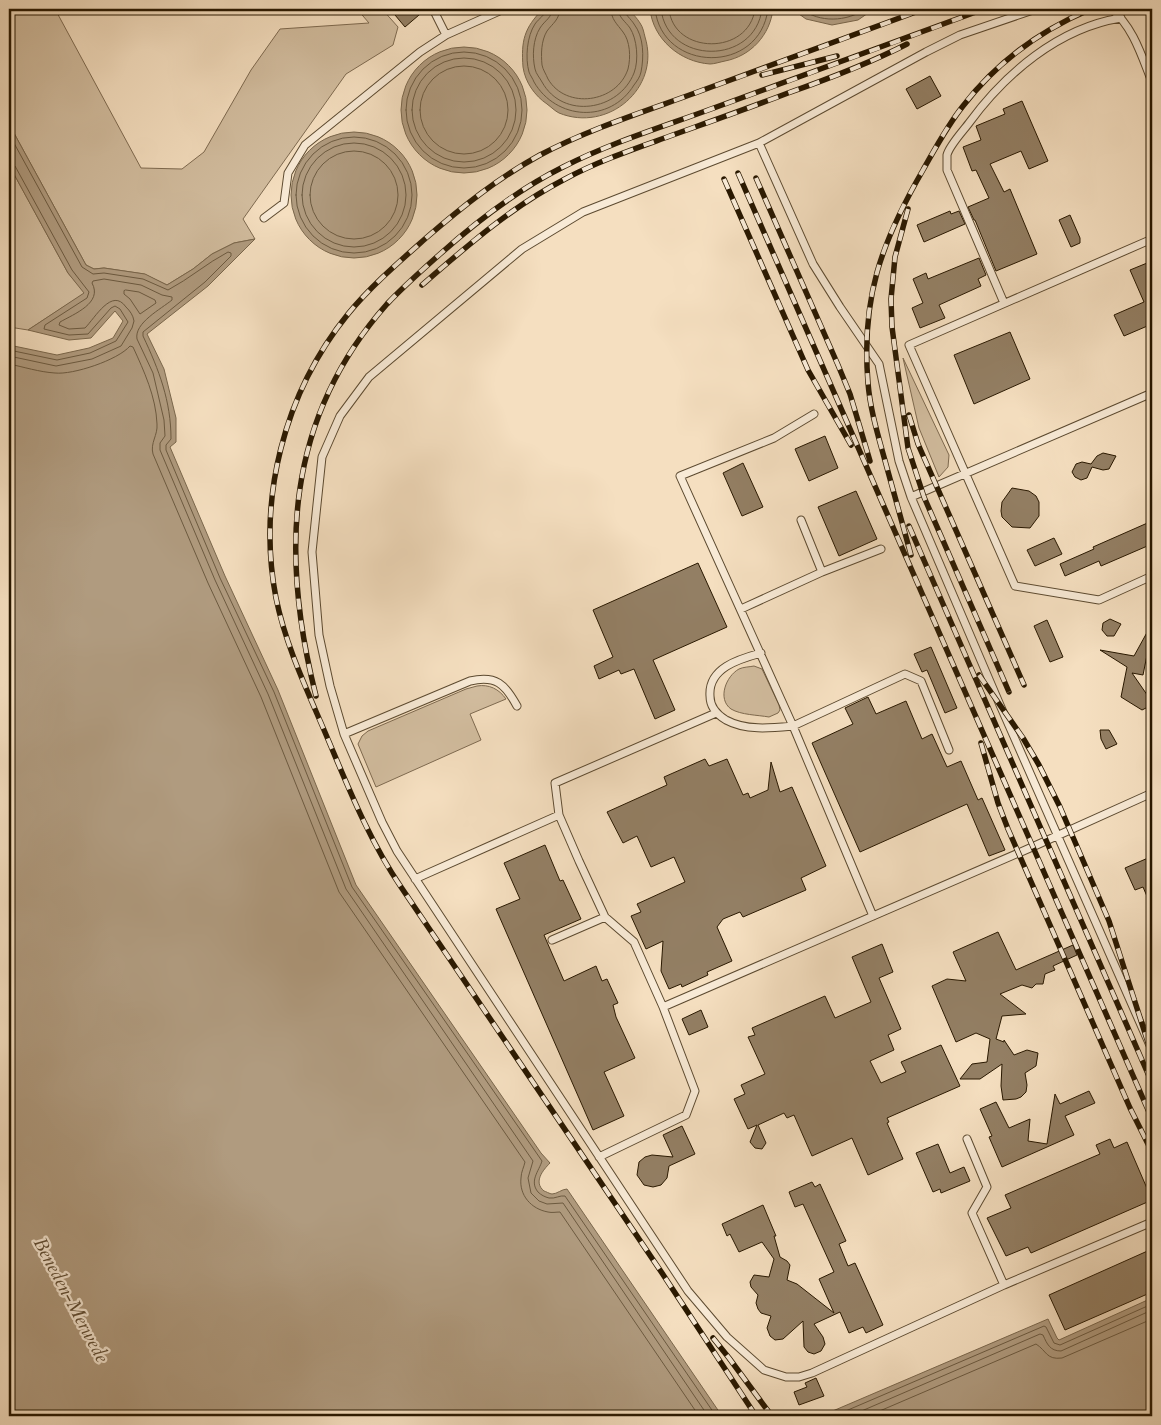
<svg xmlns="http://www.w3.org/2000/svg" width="1161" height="1425" font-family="Cardo,serif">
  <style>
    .green { fill: #d2bd9f; stroke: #7e6a50 }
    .water { fill: #b09b7f; stroke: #7a674c }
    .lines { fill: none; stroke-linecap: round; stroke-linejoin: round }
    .shore { stroke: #6c5a40; stroke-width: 1 }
    .building { fill: #937f64; stroke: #291800 }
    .lane-casing { stroke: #5c4a30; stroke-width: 9 }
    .lane { stroke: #f8ead6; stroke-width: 7 }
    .rail-casing { stroke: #291800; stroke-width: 5.5 }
    .rail { stroke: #f8ead6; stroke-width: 4; stroke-dasharray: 11; stroke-linecap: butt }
    .labels { text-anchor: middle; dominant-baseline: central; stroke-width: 4.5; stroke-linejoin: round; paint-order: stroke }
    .water-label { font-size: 19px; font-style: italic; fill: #5f4c33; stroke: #f8ead6 }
  </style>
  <rect width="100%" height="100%" fill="#f5dfc0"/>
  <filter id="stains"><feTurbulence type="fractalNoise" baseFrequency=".004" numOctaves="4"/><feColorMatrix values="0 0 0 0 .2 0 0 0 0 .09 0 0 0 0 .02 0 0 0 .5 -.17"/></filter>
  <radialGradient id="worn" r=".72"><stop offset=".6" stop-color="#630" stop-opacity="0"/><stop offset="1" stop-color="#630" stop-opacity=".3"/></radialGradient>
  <!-- green -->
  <path class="green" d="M9,9h46l86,159 41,1 22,-17 47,-82 29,-41 89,-6 -12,-14h25l16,18 -5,18 -47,29 -103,145 12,20 -21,4 -22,11 -19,15 -26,16 -23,-11 -40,-6 -10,1 -8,-4 -77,-141z
    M9,165l59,108 17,20 -57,37 -19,-3z
    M903,358l46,97 -1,12 -9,10 -20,-49z
    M754,666l8,3 17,36 1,5 -2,3 -9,4c-11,-2 -28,-2 -38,-8 -14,-10 -5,-33 8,-40 4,-2 10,-2 15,-3z
    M477,686c12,-2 22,3 29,13l-36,15 11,26 -105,47 -18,-43 4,-8 6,-5 98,-42z"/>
  <!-- water -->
  <path class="water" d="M543,9h85c4,4 9,9 12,14 3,4 4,10 5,14 16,51 -37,96 -86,76 -4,-2 -8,-6 -12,-9 -12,-8 -22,-22 -24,-37 -2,-26 1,-39 20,-58z
    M650,9h123c-3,26 -22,47 -48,52 -5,1 -11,3 -15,3 -30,-2 -57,-25 -60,-55z
    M792,9h82l-16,11 -26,5 -26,-6z
    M401 110a63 63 0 1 1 126 0a63 63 0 1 1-126 0Z
    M9,124l77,141 8,4 10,-1 41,6 22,11 26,-16 19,-15 22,-11 21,-4 -47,47 -61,48 17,35 12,49v24l-6,5 55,129 53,114 78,195 185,268 9,10c-7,7 -17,19 -6,28 1,0 6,3 8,3 5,0 10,-5 15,-5l155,227h-713v-1071l48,10 32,-7 24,-10 10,-17 -8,-10 -24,27 -22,2 -41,-10 56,-37 -16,-20 -59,-108z
    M291 195a63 63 0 1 1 126 0a63 63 0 1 1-126 0Z
    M1152,1298v118h-331l227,-97 9,19 2,2z"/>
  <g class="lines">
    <!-- shore -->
    <path class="shore" d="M546,9c-1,7 -7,9 -11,15 -8,12 -10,34 -6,48 1,3 4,7 5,10 22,38 76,42 100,3 3,-4 6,-8 7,-13 3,-15 3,-35 -7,-48 -3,-5 -9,-9 -10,-15
      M552,9c0,9 -7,11 -12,19 -7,11 -8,28 -5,41 1,5 5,9 7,13 21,38 77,29 92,-9 5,-13 3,-34 -4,-45 -5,-7 -11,-10 -12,-19
      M560,9c-1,11 -7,14 -13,22 -6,10 -6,23 -5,34 1,5 4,9 6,14 18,31 69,24 80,-10 3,-12 2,-28 -5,-37 -6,-8 -12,-13 -12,-23
      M655,9c7,64 105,66 113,0
      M661,9c6,56 94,57 101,0
      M669,9c4,46 80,47 86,0
      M801,9c19,14 45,13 65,0
      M406 110a58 58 0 1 1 116 0a58 58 0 1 1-116 0Z
      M412 110a52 52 0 1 1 104 0a52 52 0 1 1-104 0Z
      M420 110a44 44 0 1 1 88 0a44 44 0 1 1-88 0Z
      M9,134l73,133 11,7 11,-1 39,6 25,11c21,-11 39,-27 60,-38l3,1v3l-26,26 -62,50v4c16,34 28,65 28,103l-5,6v5l54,128 54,114 78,195 190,274c-3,10 -13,20 -4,31 3,3 7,5 11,6 6,1 11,-3 16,-2l151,220
      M296 195a58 58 0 1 1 116 0a58 58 0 1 1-116 0Z
      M302 195a52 52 0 1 1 104 0a52 52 0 1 1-104 0Z
      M310 195a44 44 0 1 1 88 0a44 44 0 1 1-88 0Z
      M9,163l6,3 57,104 17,22 -2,6 -42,27 -1,4 25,6 19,-1 23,-26 4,-2 5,3 8,13 -12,19 -26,12 -33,7 -48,-10
      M126,290l13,2 16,8 1,3 -16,11 -10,-15 -6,-5v-3z
      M9,356l47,10 36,-7 29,-13 11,-18 2,-7c-1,-6 -4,-10 -8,-14 -14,-20 -31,11 -41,21l-16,1 -10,-4 1,-3c14,-8 43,-19 32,-39l1,-2 11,-2 37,6 21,10 10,2v3c-11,9 -38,23 -35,39l16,34 11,47 1,16 -5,7v7l55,130 53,114 78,195 187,272 -5,17 3,15 8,8 8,3 16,-1 145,213
      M9,364c15,3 30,8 46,9 18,2 63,-13 75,-27l3,1c11,24 23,50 24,77 1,11 -7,19 -4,30l55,129 53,114 78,195 186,270c-1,5 -4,10 -4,16 -2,17 10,31 27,34 4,1 8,0 12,0l139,204
      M834,1416l210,-90 2,1 8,16 6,2 92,-41
      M850,1416l190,-82 3,1c4,9 7,16 18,16l91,-41
      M868,1416l168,-72c11,7 10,16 26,14l90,-39"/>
  </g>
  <!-- building -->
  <path class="building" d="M390,9h36l-21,18z
    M930,76l11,20 -24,13 -11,-20z
    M1022,101l26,60 -19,8 -8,-18 -31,13 14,28 6,-3 27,65 -41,17 -21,-51h-1l-6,-13 21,-9 -13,-28 -4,1 -9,-24 18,-7 -5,-14 29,-12 -2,-5z
    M950,211l1,3 8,-3 6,13 -41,18 -7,-17z
    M1070,215l10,23v5l-9,4 -12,-27z
    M979,258l7,17 -8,4 3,7 -42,19 6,13 -25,10 -8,-20 11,-5 -10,-24 13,-6 2,6z
    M1152,261v63l-28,12 -10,-21 30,-13 -14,-32z
    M1010,332l20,47 -56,25 -20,-49z
    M825,436l13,32 -29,13 -14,-32z
    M1103,453l13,3 -7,13 -6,1 -11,-3 -5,11 -6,2 -6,-3 -3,-5 4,-8 6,-2 9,2 6,-8z
    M743,463l20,44 -21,9 -19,-43z
    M1012,488l17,3 7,5 3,6v14l-9,12 -18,-1 -10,-10 -1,-6 1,-9z
    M856,491l21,48 -38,17 -21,-49z
    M1152,521v23l-51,22 -2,-5 -34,15 -5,-12 34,-15 -1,-2z
    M1054,538l8,16 -27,12 -8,-16z
    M698,563l29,64 -74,33 22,50 -20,9 -21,-50 -13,5 -2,-4 -20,9 -5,-13 19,-9 -20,-47z
    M1110,619l11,5 -7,12h-7l-5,-6 1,-7z
    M1047,620l16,37 -13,5 -16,-36z
    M1150,627l2,1v2l-9,45 -11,-2 18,26 -2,8 -6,3 -21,-13 6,-30 -27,-17 34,6z
    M931,647l26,61 -12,5 -18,-43 -5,2 -8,-18z
    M868,697l8,17 30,-13 16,38 10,-5 15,33 14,-6 17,39 4,-2 23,52 -16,6 -22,-52 -107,48 -48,-109 41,-19 -8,-16z
    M1100,730h9l8,14 -11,5 -5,-10z
    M705,759l4,7 18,-7 16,36 5,-2 2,5 18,-8 3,-28 9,30 12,-5 34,79 -25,12 5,12 -63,27 -3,-5 -17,7 -6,8 15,34 -25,11 1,3 -26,12 -1,-3 -12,5 -8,-18 2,-30 -17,8 -15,-33 10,-4 -4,-8 48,-22 -11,-25 -23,10 -14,-31 -14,7 -16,-31 60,-27 -3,-8z
    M545,845l15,36 3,-1 18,39 -37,16 3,7 17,39 32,-15 6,15 5,-2 11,24 -5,2 3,12 19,41 -31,14 20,44 -31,14 -97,-221 24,-10 -16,-36z
    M1148,858l4,9v41l-9,-21 -8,3 -10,-22z
    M998,932l18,38 57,-25 4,10 -24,11 2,4 -10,4 -2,10h-7l-4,4 -10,-3 -22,9 26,20 -24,2 -6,23 8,3v-2l10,15 13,-5 11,3 -2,13 -11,7 2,12 -1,7 -5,5 -5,2 -13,1 -2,-14 1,-22 -22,15h-20l12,-15 15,-2 3,-23 -14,-6 -20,9 -24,-56 15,-7 19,2 -13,-29z
    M882,944l11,28 -14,6 22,51 -13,6 6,15 -24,11 11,22 25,-11 -5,-10 40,-17 19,41 -73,32 2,4 -2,1 16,36 -35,16 -16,-37 -40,18 -18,-41 -7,3 -3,-5 -26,12 8,18 -4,6 -7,-1 -5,-6 7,-17 -9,4 -14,-30 11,-5 -4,-9 24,-11 -17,-37 7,-2 -3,-7 73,-32 10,22 36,-16 -19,-45z
    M701,1010l7,17 -19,8 -7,-16z
    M1089,1091l6,12 -30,13 9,19 -72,32 -13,-30 3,-1 -12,-27 16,-7 13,26 21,-9 -2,22 19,3 8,-50 5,10z
    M682,1126l13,28 -26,12 -2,12 -6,7 -8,2 -9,-2 -7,-10 2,-13 6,-5 7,-2 21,2 -10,-22z
    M1110,1139l4,9 13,-6 25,58 -121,53 -3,-6 -22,9 -19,-38 24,-10 -6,-13 95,-41 -4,-9z
    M938,1144l12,29 14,-6 6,14 -29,12 -1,-4 -7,3 -17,-39z
    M812,1182l3,5 5,-3 26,57 -7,3 9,22 7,-3 28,62 -17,8 -3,-6 -14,6 -9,-21 -26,12 9,13 2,7 -4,7 -7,3 -6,-2 -4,-5 -1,-26 -20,18 -8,1 -5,-4 -3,-8 4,-12 -10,-3 -3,-4 -2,-6 2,-8 -7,-8 -1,-5 4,-7 15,2 5,-18 -12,-17 -23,10 -9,-18 -3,2 -5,-12 41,-19 13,31h-2l6,21 7,4 3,4 -3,15 10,4 37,29 -15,-34 15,-7 -31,-68 -8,3 -6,-15z
    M1152,1249v43l-87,38 -16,-35z
    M816,1378l8,18 -25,9 -5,-13 13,-5 -2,-4z"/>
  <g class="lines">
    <!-- lane casing -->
    <g class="lane-casing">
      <path id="lane" d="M433,9l13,26
        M1036,9l-76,26 -34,17 -167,91 -176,69 -61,37 -153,128 -29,39 -18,41 -10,95 7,83 11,51 14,48 38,88 15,29 291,440 39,46 37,33 22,7h13l13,-4 192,-88 148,-63
        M1111,9c22,17 31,48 41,73
        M759,143l54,121 27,43 39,57 20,97 12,36 89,208 152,345
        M264,218l20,-15 4,-30 17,-28 115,-93 26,-17 58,-26
        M1152,239l-243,106 106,241 84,14 53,-24
        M1004,303l-57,-133c0,-5 0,-11 0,-15 2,-9 16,-24 22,-32 36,-49 89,-95 152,-105
        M814,414l-40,24 -94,38 113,250 80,190
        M911,497l241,-104
        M801,520l21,52
        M741,609l81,-37 59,-23
        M761,653c-22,6 -53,15 -51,43 0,11 6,18 16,24 20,11 46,8 67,6l112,-52 16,7 28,69
        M344,734l126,-53c26,-6 35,3 47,25
        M415,879l144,-64
        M552,940l53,-23
        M663,1007l367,-159 122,-55
        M967,1139l20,48 -15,26 32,72
        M599,1157l87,-42 9,-24 -32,-84 -29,-65 -29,-25 -26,-56 -20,-46 -4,-32 161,-70"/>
    </g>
    <!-- lane -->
    <use href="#lane" class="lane"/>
    <!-- rail casing -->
    <g class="rail-casing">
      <path id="rail" d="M762,75l75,-19
        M738,173l414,946
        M756,178l82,187 12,29 20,67
        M724,179l84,191 43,75
        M908,209l-13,48 -4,42 1,28 16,121 16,49 85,195
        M422,285c45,-39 89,-78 143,-106 33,-18 69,-30 105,-43 39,-14 79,-28 118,-43 40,-14 80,-29 119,-49
        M909,415l9,29 106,241
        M909,526l243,557
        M911,555c-9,-33 -18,-65 -27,-98 -7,-25 -14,-49 -16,-74 -7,-85 13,-140 55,-213 12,-21 24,-44 40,-64 33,-43 78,-76 128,-97
        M979,675l44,63 16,27 21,42 49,114 43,134
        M316,696c-36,-142 -31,-277 71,-392 16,-17 34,-33 52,-49 38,-34 78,-65 124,-88 47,-24 99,-40 148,-58 91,-33 182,-66 273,-100
        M981,743l17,60 10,26 122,279 22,44
        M713,1338l16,20 42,57
        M756,1416l-94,-143 -261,-386c-32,-47 -52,-98 -74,-150 -19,-45 -41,-90 -51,-139 -19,-99 8,-205 72,-284 23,-28 51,-52 78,-76 36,-31 72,-60 114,-83 49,-26 103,-43 155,-62 77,-28 153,-56 229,-84"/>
    </g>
    <!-- rail -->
    <use href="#rail" class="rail"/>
  </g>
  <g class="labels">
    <!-- water labels -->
    <g class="water-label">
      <text transform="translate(71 1300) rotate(62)">Beneden-Merwede</text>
    </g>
  </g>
  <!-- margin -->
  <rect width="1161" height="1425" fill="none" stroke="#f5dfc0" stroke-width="30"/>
  <rect x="10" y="10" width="1141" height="1405" fill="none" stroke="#291800" stroke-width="2.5"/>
  <rect x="15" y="15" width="1131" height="1395" fill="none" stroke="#291800"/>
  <rect width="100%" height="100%" filter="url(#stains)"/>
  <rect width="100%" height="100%" fill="url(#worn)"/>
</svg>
